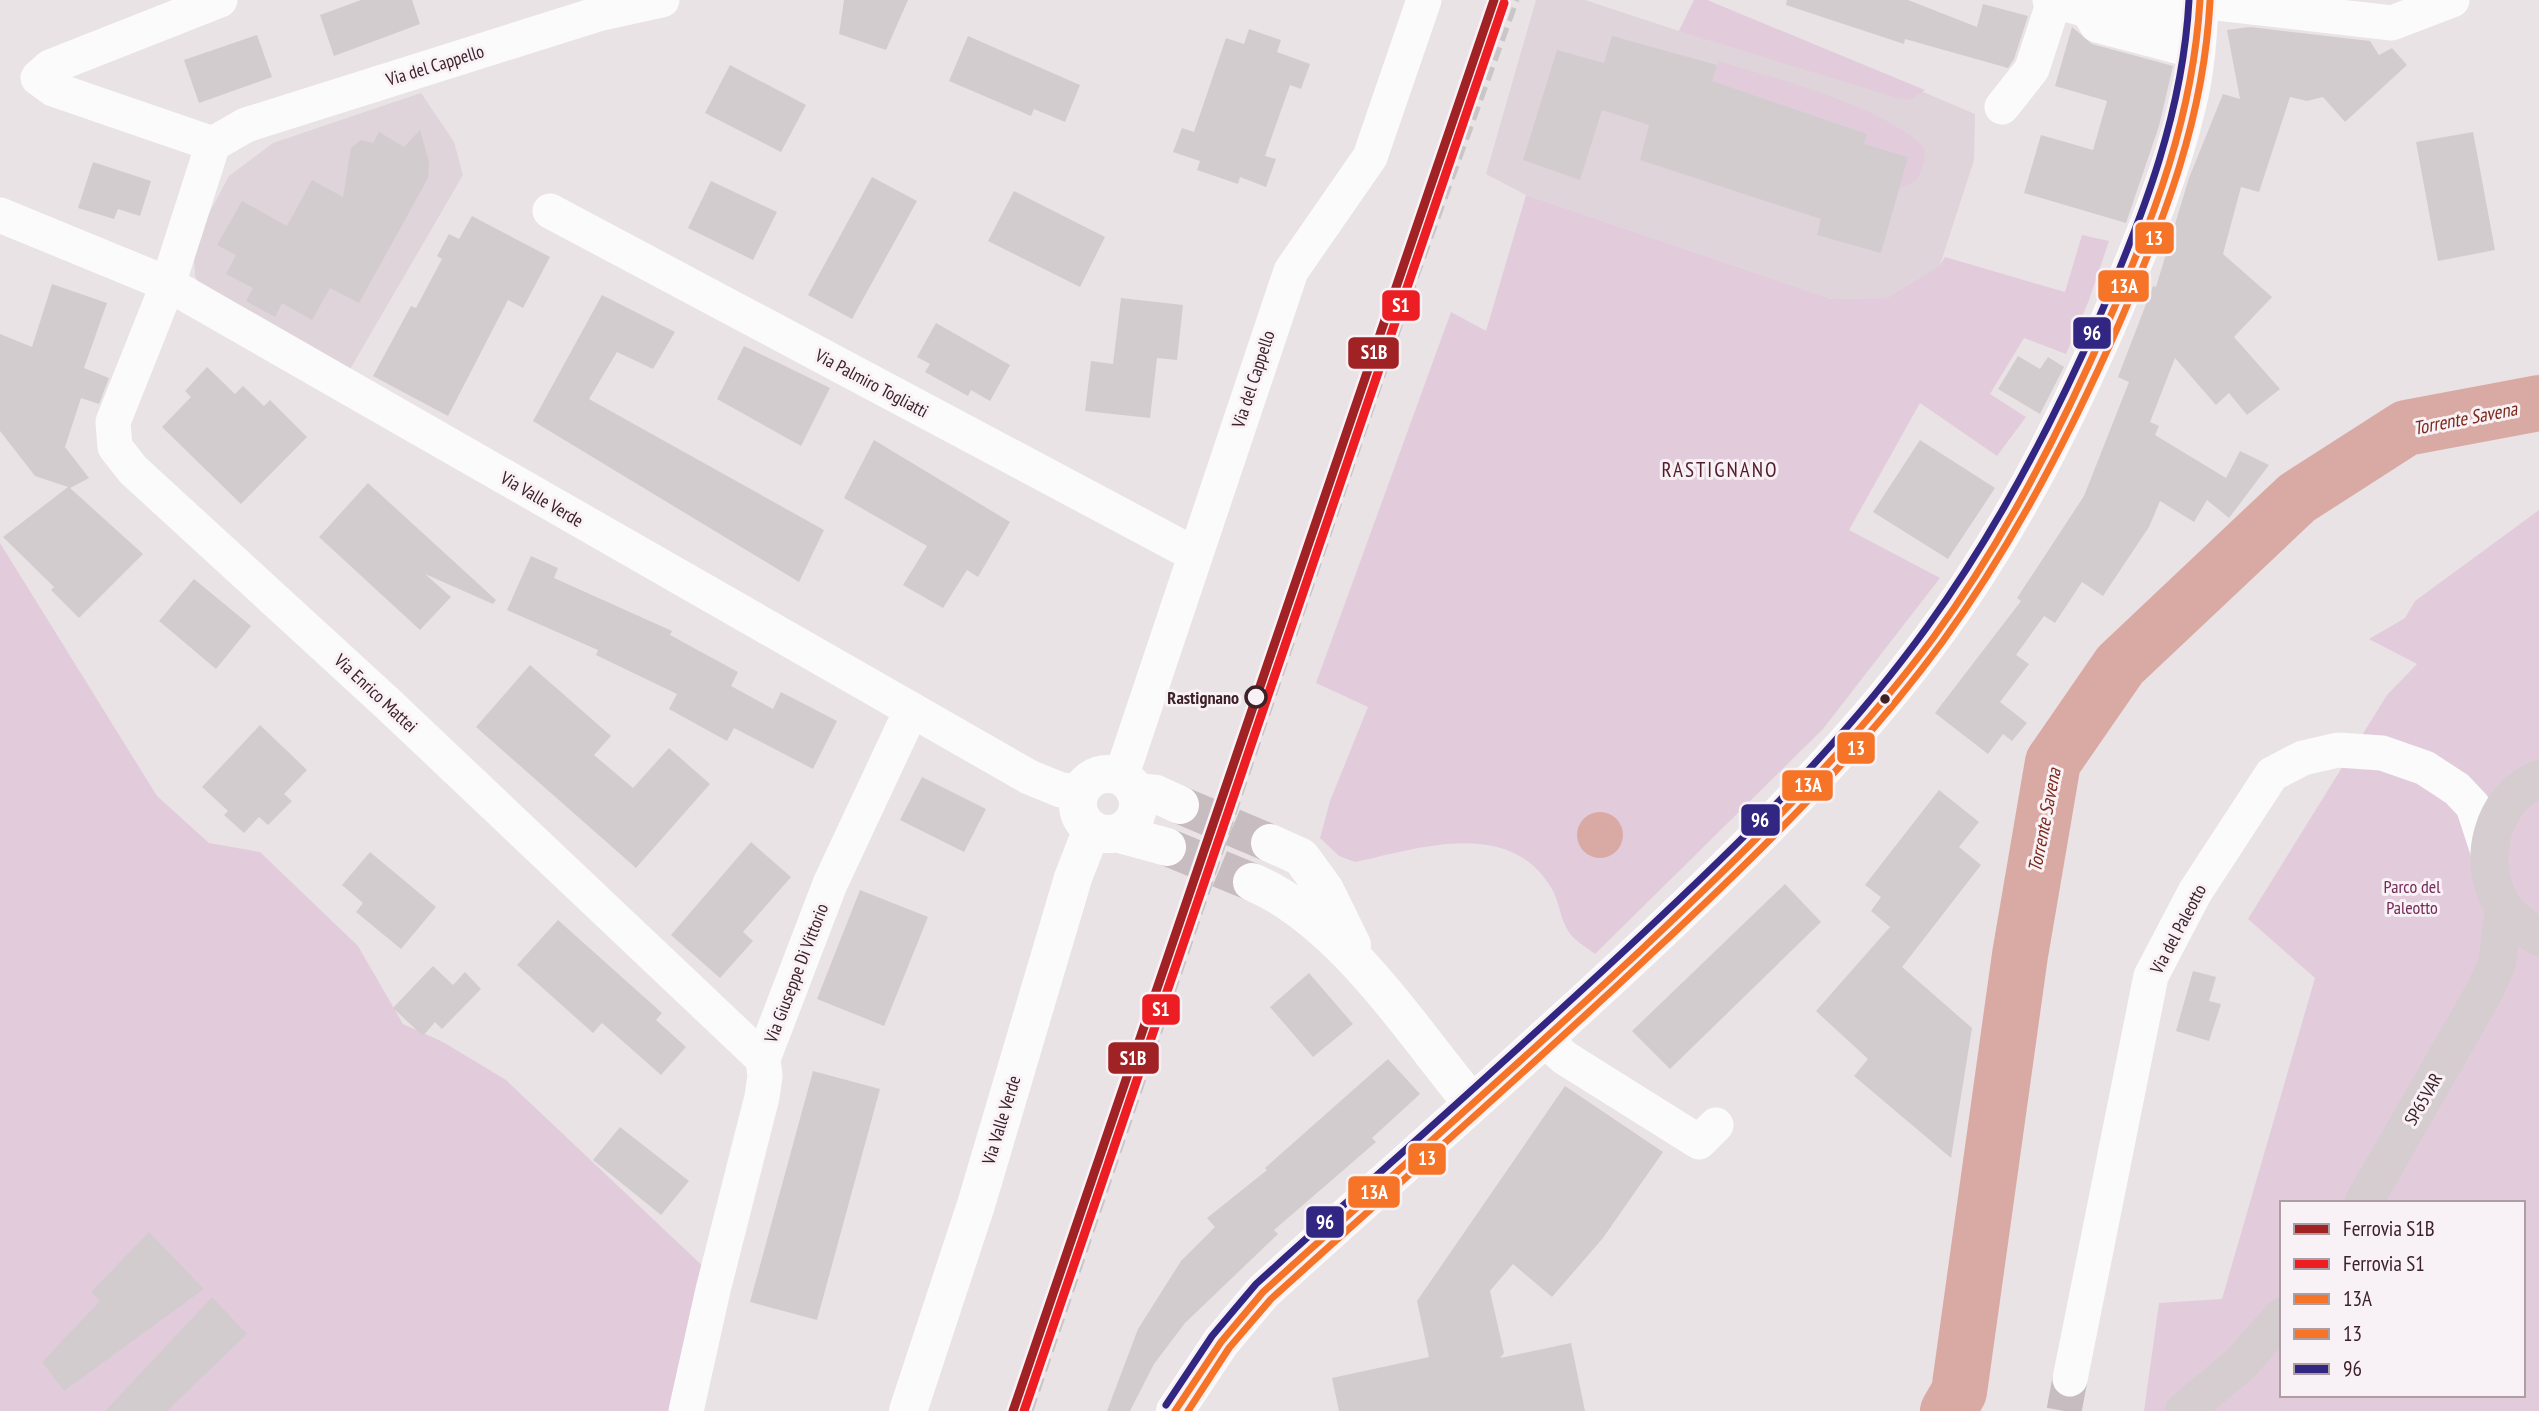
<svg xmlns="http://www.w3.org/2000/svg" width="2539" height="1411" font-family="'PT Sans Narrow',sans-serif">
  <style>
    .built { fill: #ded4d9 }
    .green { fill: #e2ccdc; fill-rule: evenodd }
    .water { fill: #d9aaa4 }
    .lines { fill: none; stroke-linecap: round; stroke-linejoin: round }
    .river { stroke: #d9aaa4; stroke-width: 56 }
    .building { fill: #d2cccf }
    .minor-tunnel { stroke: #c7bcc0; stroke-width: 35; stroke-dasharray: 35 18; stroke-linecap: butt }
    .tertiary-tunnel { stroke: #c7bcc0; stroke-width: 38; stroke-dasharray: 38 19; stroke-linecap: butt }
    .minor { stroke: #fcfbfb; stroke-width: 35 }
    .tertiary { stroke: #fcfbfb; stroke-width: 38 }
    .secondary { stroke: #fcfbfb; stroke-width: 38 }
    .primary { stroke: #d5cdcf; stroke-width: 38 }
    .rail { stroke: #cac6c7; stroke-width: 5; stroke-dasharray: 14 7; stroke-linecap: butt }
    .bus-1-casing { stroke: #f8f1f5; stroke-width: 12 }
    .bus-2-casing { stroke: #f8f1f5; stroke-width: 12 }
    .bus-3-casing { stroke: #f8f1f5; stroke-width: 12 }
    .bus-1 { stroke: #f57427; stroke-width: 7 }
    .bus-2 { stroke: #f57427; stroke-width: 7 }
    .bus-3 { stroke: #312783; stroke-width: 7 }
    .rail-1-casing { stroke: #f8f1f5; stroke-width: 14 }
    .rail-2-casing { stroke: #f8f1f5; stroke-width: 14 }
    .rail-1 { stroke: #a02225; stroke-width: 9 }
    .rail-2 { stroke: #ed1d24; stroke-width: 9 }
    .stop-dot { fill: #f8f1f5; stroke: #3d2128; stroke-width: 3.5 }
    .bus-dot { fill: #3d2128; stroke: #f8f1f5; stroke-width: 2.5 }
    .labels { text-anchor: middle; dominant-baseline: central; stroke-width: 6; stroke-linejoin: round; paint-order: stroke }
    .street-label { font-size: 18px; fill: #3d2128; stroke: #f8f1f5 }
    .stop-label { font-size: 18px; font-weight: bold; fill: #3d2128; stroke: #f8f1f5; text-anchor: end }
    .park-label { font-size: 18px; fill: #742a58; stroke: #f8f1f5 }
    .water-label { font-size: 19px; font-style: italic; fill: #7a2819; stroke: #f8f1f5 }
    .quarter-label { font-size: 21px; letter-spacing: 2px; fill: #4f1c29; stroke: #f8f1f5 }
    .line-badge { stroke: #f8f1f5; stroke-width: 2.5 }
    .badge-label { font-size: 19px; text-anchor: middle; font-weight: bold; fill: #fff }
  </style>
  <rect width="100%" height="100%" fill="#e9e3e6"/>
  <!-- built -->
  <path class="built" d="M1536,0h49l94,31 15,-31h13l268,114 -1,46 -34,105 -53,33 -55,1 -306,-104 -40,-21z
    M421,93l33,49 9,33 -114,196 -146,-79 -8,-16 -1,-19 12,-38 23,-43 44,-33z"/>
  <!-- green -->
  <path class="green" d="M1694,0h13l218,90 -15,10 -16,-3 -215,-66z
    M1719,61c62,20 158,42 205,86l1,13 -8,20 -18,9 9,-32 -44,-13 2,-10 -154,-53z
    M1526,195l306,104 55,-1 53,-33 5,-8 120,35 17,-57 27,6 -20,59 -23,54 -42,-16 -34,56 36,23 -29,39 -77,-53 -71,127 91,48 -117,151 -228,225c-9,-7 -23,-15 -28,-25 -7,-12 -8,-28 -15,-40 -42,-72 -132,-41 -197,-27l-16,-6 -19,-18 10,-37 38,-94 -52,-24 135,-371 35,19z
    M2539,510v901h-395l15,-108 63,-4 93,-321 -67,-59 139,-224 30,-31 -48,-25 36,-21 10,-17zM2282,1203h241v192h-241z
    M0,543l157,253 52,47 51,9 98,94 45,78 40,18 63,38 203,192 -29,139h-680z"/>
  <!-- water -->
  <path class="water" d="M1577 835a23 23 0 1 1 46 0a23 23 0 1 1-46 0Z"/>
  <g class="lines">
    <!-- river -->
    <path class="river" d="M1948,1411l11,-19 61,-437 33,-193 67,-97 177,-167 109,-70 133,-25"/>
  </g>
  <!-- building -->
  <path class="building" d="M361,0h51l8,24 -86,32 -14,-41z
    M844,0h64l-22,50 -47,-16z
    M1787,0h121l69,27 6,-23 45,12 -14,43 -6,9 -103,-29 -1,5 -118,-39z
    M2072,27l20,17 81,22 -14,60 -33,97 -102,-30 17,-58 52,15 14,-49 -52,-15z
    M2250,27l120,14 9,14 13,-7 15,17 -62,57 -22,-25 -16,4 -17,-4 -31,95 -18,-5 -18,67 49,43 -38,40 46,52 -33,26 -18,-22 -13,12 -41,-47 -25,64 9,4 -4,9 71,43 14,-27 29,14 -40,53 -22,-18 -13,22 -34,-21 -11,26 -46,69 -21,-14 -27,41 -11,-7 -28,39 13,9 -29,38 27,21 -15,18 -9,-7 -15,20 -53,-41 86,-112 -4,-3 67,-102 45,-114 -11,-5 35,-91 3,1 33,-109 34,-84 17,5 -13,-69z
    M1249,29l32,11 -4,12 33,12 -9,25 -11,-4 -25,71 11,3 -10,28 -26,-10 -2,7 -41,-14 3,-9 -27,-9 9,-24 12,4 32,-94 18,6z
    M257,35l15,42 -73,26 -15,-43z
    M968,36l112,49 -15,37 -31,-13 -3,7 -82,-35z
    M1612,36l105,29 -5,16 155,53 -3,10 44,13 -27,96 -64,-18 4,-16 -181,-59 9,-35 -47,-15 -22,70 -57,-20 34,-110 47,13z
    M730,65l76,40 -25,47 -76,-39z
    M420,130l9,32 -1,16 -69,125 -29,-15 -18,32 -30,-17 -7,14 -29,-16 7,-13 -27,-14 10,-19 -19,-10 25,-44 45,25 25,-46 31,17 8,-49 10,-8 12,3 6,-11 25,15z
    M2473,132l22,118 -57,11 -22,-119z
    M93,162l58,19 -11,35 -22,-7 -4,10 -36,-11z
    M872,177l45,24 -65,118 -44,-24z
    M711,181l66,31 -24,48 -65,-32z
    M1014,191l91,46 -25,50 -92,-46z
    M472,216l78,41 -27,51 -15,-8 -60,116 -75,-40 38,-70 5,2 26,-49 -5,-3 12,-22 10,5z
    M52,284l55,19 -23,65 25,10 -10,26 -18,-6 -16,49 24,31 -19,10 73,66 -64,64 -28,-28 3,-3 -51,-50 65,-50 -33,-11 -35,-45v-97l32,13z
    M602,295l73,37 -22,37 -36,-17 -28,47 235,131 -25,52 -266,-161z
    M1121,298l62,7 -6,55 -20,-2 -7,60 -65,-7 6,-50 22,3z
    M936,323l74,42 -20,36 -19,-11 -3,6 -43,-24 5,-8 -13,-7z
    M744,346l86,42 -29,58 -84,-47z
    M2018,356l22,13 8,-12 16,10 -24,47 -42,-25z
    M207,367l28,27 8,-8 21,20 6,-6 37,37 -66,67 -79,-77 29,-30 -6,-6z
    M874,440l136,82 -32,55 -11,-7 -24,38 -40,-23 24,-39 -83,-48z
    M1920,440l75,48 -47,71 -75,-47z
    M368,483l128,117 -3,4 -68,-30 26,23 -31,33 -101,-93z
    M531,556l27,12 -4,10 118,53 -2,4 68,37 -7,14 42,23 8,-17 56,29 -24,48 -79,-41 -7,13 -58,-32 8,-15 -81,-39 2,-5 -91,-40z
    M194,579l57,47 -35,43 -57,-48z
    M530,665l81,71 -17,19 39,33 36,-40 41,36 -74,84 -160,-141z
    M260,725l47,45 -23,24 8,7 -24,24 -9,-8 -15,16 -20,-18 4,-4 -26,-24z
    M922,777l64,32 -22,43 -64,-32z
    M1939,790l40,32 -20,25 22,18 -79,102 70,61 -21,130 -97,-82 14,-17 -52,-48 74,-84 -19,-16 10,-14 -16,-12z
    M751,842l40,35 -48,55 10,9 -33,37 -49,-43z
    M370,852l66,55 -35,42 -45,-37 7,-9 -21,-18z
    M1785,884l36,38 -151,147 -38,-38z
    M860,890l68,27 -44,109 -67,-27z
    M558,920l104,93 -6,7 30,27 -25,28 -59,-52 -9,10 -76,-68z
    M433,966l20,19 12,-13 16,17 -39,40 -7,-7 -12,14 -30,-28z
    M2193,971l23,6 -7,24 12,3 -12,37 -33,-10z
    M1309,973l44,51 -40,33 -43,-50z
    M1388,1059l32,35 -48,44 4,4 -102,88 4,4 -93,89 -31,41 -24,47h-23l31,-82 43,-68 34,-34 -8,-9 60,-48 -2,-2z
    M813,1071l67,18 -63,231 -67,-18z
    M1565,1086l98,66 -60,86 -51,59 -39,-33 -23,27 14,62 -4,5 71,-15 14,68h-246l-7,-33 97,-21 -12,-56z
    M620,1127l69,54 -28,34 -68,-55z
    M149,1232l55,57 -140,102 -22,-29 58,-61 -9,-9z
    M212,1297l35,37 -80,77h-62z"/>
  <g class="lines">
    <!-- minor-tunnel -->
    <path class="minor-tunnel" d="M2064,1411l6,-32"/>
    <!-- tertiary-tunnel -->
    <path class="tertiary-tunnel" d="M1180,805l90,38
      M1167,847l85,35"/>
    <!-- minor -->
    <path class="minor" d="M662,0l-64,14 -352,111 -33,19 -45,140 -55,138 2,25 18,23 254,233 376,356
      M2050,0l38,10 9,15 99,26
      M2200,1l192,22 60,-23
      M2088,10l12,-10 100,14
      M2002,107l30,-38 22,-68
      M213,144l-160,-55 -15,-11 12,-11 170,-67
      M550,211l644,343
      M0,215l168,69 861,493 32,13 19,2
      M1121,777l170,-506 79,-114 54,-157
      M1544,1039l21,19 134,84 17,-17
      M2070,1379l81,-403 44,-84 77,-118 31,-16 35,-8 44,3 43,15 32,21 16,17 15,46
      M686,1411l27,-121 49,-193 3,-21 -2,-17 67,-175 81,-173"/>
    <!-- tertiary -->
    <path class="tertiary" d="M1078 804a30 30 0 1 1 60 0a30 30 0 1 1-60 0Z
      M1135,792l21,2 24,11
      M1116,833l51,14
      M1270,843l31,14 24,33 27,55
      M1252,882c90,38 159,148 220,221
      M908,1411l68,-206 97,-327 19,-49"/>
    <!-- secondary -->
    <path class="secondary" d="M1175,1411l46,-69 42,-50c134,-122 271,-241 402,-365 109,-104 217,-211 301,-337 59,-89 107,-185 149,-283 27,-65 56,-133 72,-201 9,-35 11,-71 13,-106"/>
    <!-- primary -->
    <path class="primary" d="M2539,779c-48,19 -63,84 -37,126 9,14 23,23 37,32
      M2363,1203l120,-209 14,-30 7,-56
      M2184,1411l56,-47 42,-47"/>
    <!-- rail -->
    <path class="rail" d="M1031,1411l386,-1135 100,-276"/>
    <!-- bus-1 casing -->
    <g class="bus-1-casing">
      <path id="bus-1" d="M1175,1411l46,-69 42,-50c126,-114 254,-226 378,-342 104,-98 207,-198 292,-312 71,-97 127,-206 175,-316 47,-106 85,-206 92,-322"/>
    </g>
    <!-- bus-2 casing -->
    <g class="bus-2-casing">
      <path id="bus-2" d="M1188,1411l41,-63 42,-49c126,-114 255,-227 379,-344 104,-97 208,-198 293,-314 71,-98 127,-206 176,-317 46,-106 85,-206 91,-323"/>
    </g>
    <!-- bus-3 casing -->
    <g class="bus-3-casing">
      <path id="bus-3" d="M1166,1405l46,-69 44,-52c127,-115 256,-228 382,-346 103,-96 206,-196 289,-311 71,-98 126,-204 174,-314 44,-102 82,-202 88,-313"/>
    </g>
    <!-- bus-1 -->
    <use href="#bus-1" class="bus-1"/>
    <!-- bus-2 -->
    <use href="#bus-2" class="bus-2"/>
    <!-- bus-3 -->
    <use href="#bus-3" class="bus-3"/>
    <!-- rail-1 casing -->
    <g class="rail-1-casing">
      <path id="rail-1" d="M1013,1411l481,-1411"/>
    </g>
    <!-- rail-2 casing -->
    <g class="rail-2-casing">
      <path id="rail-2" d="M1024,1411l480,-1408"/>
    </g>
    <!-- rail-1 -->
    <use href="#rail-1" class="rail-1"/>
    <!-- rail-2 -->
    <use href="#rail-2" class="rail-2"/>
  </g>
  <!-- markers -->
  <circle class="stop-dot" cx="1256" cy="697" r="10"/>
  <circle class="bus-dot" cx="1885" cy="699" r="6"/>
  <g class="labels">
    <!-- street labels -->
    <g class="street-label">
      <text transform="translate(435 65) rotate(-17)">Via del Cappello</text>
      <text transform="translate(1253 379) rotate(-72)">Via del Cappello</text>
      <text transform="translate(872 383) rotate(28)">Via Palmiro Togliatti</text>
      <text transform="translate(542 499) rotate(30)">Via Valle Verde</text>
      <text transform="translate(376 693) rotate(43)">Via Enrico Mattei</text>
      <text transform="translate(2178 929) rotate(-62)">Via del Paleotto</text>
      <text transform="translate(796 973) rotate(-69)">Via Giuseppe Di Vittorio</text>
      <text transform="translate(2423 1099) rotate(-60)">SP65VAR</text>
      <text transform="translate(1001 1120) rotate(-73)">Via Valle Verde</text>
    </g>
    <!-- stop labels -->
    <g class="stop-label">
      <text x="1239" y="697">Rastignano</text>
    </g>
    <!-- park labels -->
    <g class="park-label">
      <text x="2412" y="886">Parco del<tspan x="2412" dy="21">Paleotto</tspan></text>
    </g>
    <!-- water labels -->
    <g class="water-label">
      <text transform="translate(2465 418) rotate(-11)">Torrente Savena</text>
      <text transform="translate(2044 820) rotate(-79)">Torrente Savena</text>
    </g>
    <!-- quarter labels -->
    <g class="quarter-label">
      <text x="1720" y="469">RASTIGNANO</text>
    </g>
  </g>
  <g class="line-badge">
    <rect x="2134" y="221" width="41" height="34" rx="7" fill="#f57427"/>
    <rect x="2097" y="269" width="53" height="34" rx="7" fill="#f57427"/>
    <rect x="1381" y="289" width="40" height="33" rx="7" fill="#ed1d24"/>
    <rect x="2072" y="316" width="40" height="34" rx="7" fill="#312783"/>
    <rect x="1347" y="336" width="53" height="34" rx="7" fill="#a02225"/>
    <rect x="1836" y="731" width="40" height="34" rx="7" fill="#f57427"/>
    <rect x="1781" y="769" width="53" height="33" rx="7" fill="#f57427"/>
    <rect x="1740" y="803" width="41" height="34" rx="7" fill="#312783"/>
    <rect x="1141" y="993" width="40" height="33" rx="7" fill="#ed1d24"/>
    <rect x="1107" y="1041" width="53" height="34" rx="7" fill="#a02225"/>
    <rect x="1407" y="1142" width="40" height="34" rx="7" fill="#f57427"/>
    <rect x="1347" y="1175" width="54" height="34" rx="7" fill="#f57427"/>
    <rect x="1305" y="1205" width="40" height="34" rx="7" fill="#312783"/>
  </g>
  <g class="badge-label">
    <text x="2154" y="245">13</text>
    <text x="2124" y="293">13A</text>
    <text x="1401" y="312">S1</text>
    <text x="2092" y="340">96</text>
    <text x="1374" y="359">S1B</text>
    <text x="1856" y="755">13</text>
    <text x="1808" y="792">13A</text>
    <text x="1760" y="827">96</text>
    <text x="1161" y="1016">S1</text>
    <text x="1133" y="1065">S1B</text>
    <text x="1427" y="1165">13</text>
    <text x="1374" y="1199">13A</text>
    <text x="1325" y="1229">96</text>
  </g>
  <!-- legend -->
  <rect x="2280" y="1201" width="245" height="196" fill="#f8f1f5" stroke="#ad9ea3" stroke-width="2"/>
  <rect x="2294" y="1224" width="35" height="10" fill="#a02225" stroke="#ad9ea3" stroke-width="2"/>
  <text x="2343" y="1236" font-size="21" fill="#3d2128">Ferrovia S1B</text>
  <rect x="2294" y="1259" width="35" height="10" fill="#ed1d24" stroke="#ad9ea3" stroke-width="2"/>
  <text x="2343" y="1271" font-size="21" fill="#3d2128">Ferrovia S1</text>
  <rect x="2294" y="1294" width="35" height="10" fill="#f57427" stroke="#ad9ea3" stroke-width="2"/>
  <text x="2343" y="1306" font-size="21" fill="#3d2128">13A</text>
  <rect x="2294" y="1329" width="35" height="10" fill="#f57427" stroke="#ad9ea3" stroke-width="2"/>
  <text x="2343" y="1341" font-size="21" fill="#3d2128">13</text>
  <rect x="2294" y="1364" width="35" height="10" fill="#312783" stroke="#ad9ea3" stroke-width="2"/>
  <text x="2343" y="1376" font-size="21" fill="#3d2128">96</text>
</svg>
